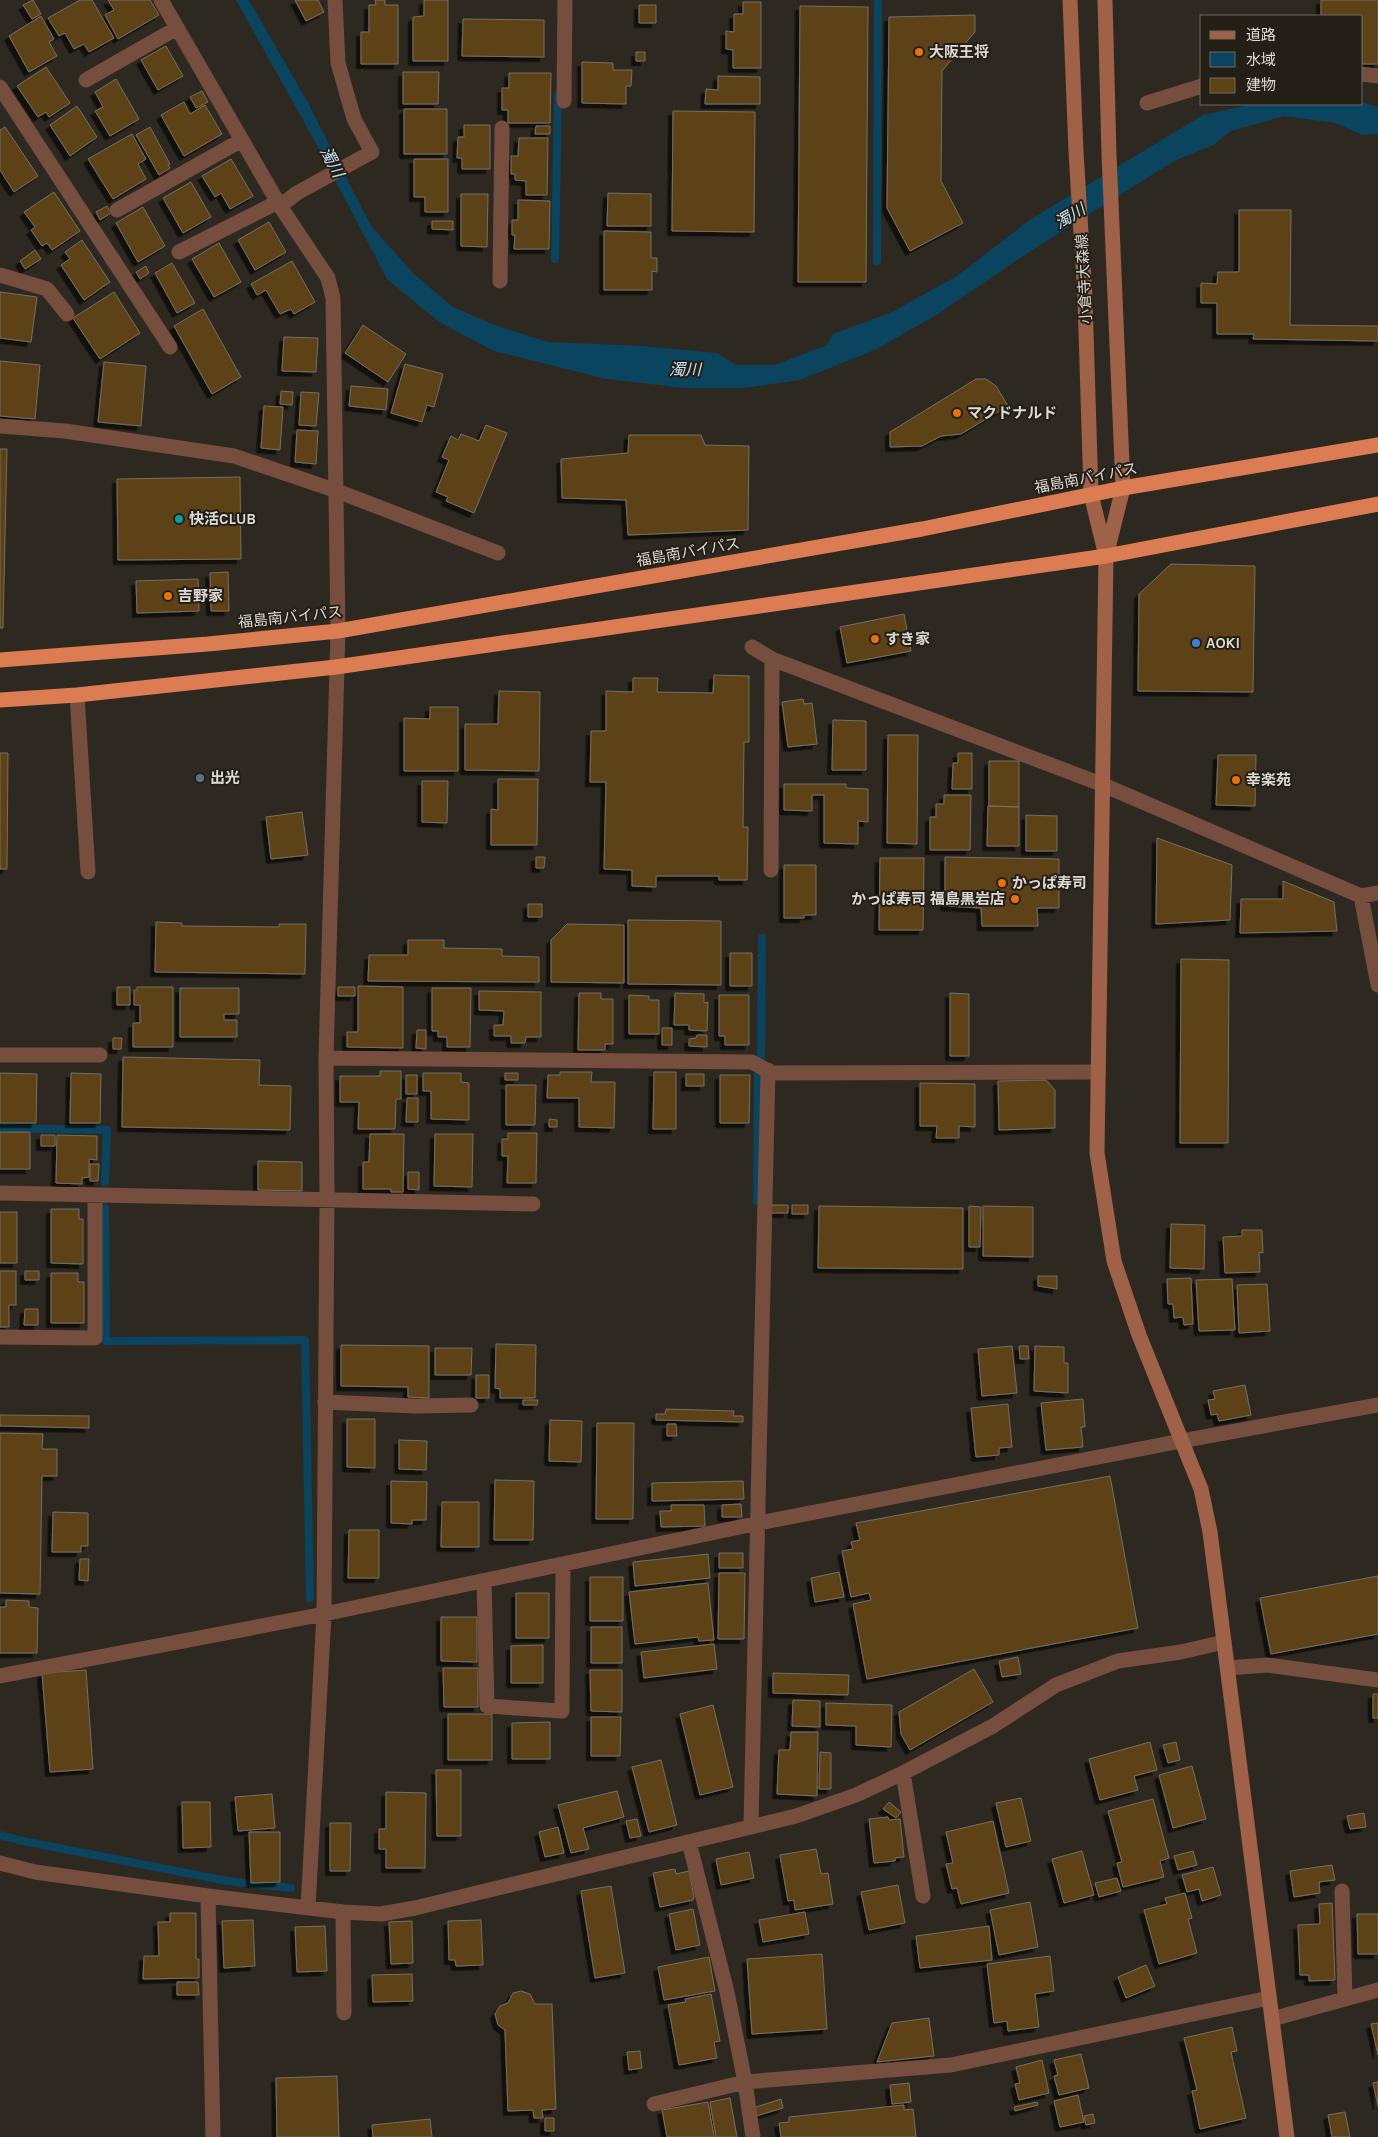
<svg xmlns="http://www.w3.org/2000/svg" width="1378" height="2137" font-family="Karla,'Noto Sans JP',sans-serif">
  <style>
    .water { fill: #0a445e }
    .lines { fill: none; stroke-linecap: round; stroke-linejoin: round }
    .stream { stroke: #0a445e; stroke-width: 8 }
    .building { fill: #5c4314; stroke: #756f64; filter: url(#shadow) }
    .street { stroke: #754e3e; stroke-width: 15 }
    .secondary { stroke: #9f6147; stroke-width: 15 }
    .highway { stroke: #dc7c53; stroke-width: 15 }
    .food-dot { fill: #e8710a; stroke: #241f16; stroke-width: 2 }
    .culture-dot { fill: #0f9aa8; stroke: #241f16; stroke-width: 2 }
    .shop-dot { fill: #3f7fe0; stroke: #241f16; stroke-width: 2 }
    .service-dot { fill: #5c6f8a; stroke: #241f16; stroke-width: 2 }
    .labels { text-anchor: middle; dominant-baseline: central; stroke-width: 4; stroke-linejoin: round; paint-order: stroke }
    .poi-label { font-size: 15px; font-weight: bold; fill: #ddd9d4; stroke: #241f16; text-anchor: start }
    .street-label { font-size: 15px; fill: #ddd9d4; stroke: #241f16 }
    .water-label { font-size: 16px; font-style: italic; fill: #c5e3f6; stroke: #241f16 }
  </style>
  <defs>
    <filter id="shadow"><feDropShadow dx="-4.5" dy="4.5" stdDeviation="0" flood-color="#0009"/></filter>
  </defs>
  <rect width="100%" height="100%" fill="#2e2920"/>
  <!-- water -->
  <path class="water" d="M236,0h13l58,101 64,125 44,49 38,32 39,17 56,18 95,4 74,7 19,12h39l52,-20 6,-11 59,-22 65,-36 74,-57 172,-104 50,-11 111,-1 14,4v27l-16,1 -26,-12 -52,-7 -53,15 -18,14 -39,16 -145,91 -91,62 -61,35 -77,31 -56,8h-59l-79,-9 -112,-28 -55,-29 -52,-43 -73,-139z"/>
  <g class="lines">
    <!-- stream -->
    <path class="stream" d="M555,259l3,-164
      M877,261l1,-261
      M761,1058l1,-120
      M0,1128l107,2 -2,52
      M757,1201l1,-130
      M105,1208l1,133 199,-1 5,258
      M0,1835l18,5 209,41 64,7"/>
  </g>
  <!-- building -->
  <path class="building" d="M33,0l8,14 -9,5 -9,-14z
    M80,0h12l22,38 -25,14 -5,-8 -10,5 -9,-16 -6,3 -11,-18z
    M108,0h42l9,15 -41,24 -13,-24 9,-5z
    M295,0h23l6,12 -18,9z
    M375,0h10v5h13v59h-37v-32h8v-27h7z
    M424,0h24v61h-35v-44l11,-1z
    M1321,0h57v64h-16v-48h-41z
    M743,2h18v66h-28v-18l-7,-1v-18l8,1v-18h9z
    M639,5h17v18h-17z
    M800,6l68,1 -2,275h-68z
    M975,15v17l-33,39 -1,110 22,42 -53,28 -23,-43 2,-191z
    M41,16l13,23 -5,3 8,14 -28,16 -20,-36z
    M463,19l81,1v37l-82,-1z
    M166,46l17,30 -25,14 -17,-30z
    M636,52h9v9h-9z
    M582,62l31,1v7h19l-1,16h-5v18l-44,-1z
    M46,67l24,36 -21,14 -3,-5 -8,5 -21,-31z
    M403,72h36l-1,32h-35z
    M509,73h42l-1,50h-42v-13h-6v-22h7z
    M718,76l42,1v27h-55l1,-15 12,1z
    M116,79l23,40 -29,17 -15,-25 8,-4 -8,-15z
    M202,91l6,11 -12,6 -6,-11z
    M184,102l6,12 15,-9 17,29 -38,22 -23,-41z
    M77,106l20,31 -27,19 -20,-31z
    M404,109h43v45h-43z
    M673,111l82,1 -1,120 -82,-1z
    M464,125h26v44h-28v-11h-5l1,-21h6z
    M536,126h14v8h-15z
    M5,127l33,49 -24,16 -14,-22v-40z
    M150,127l20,37 -2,1 2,3 -11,7 -23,-40z
    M132,134l14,25 -8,5 8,15 -33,20 -25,-40z
    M519,138h29l-1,57h-21v-14l-11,-1v-6h-4v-18h7z
    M231,159l22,37 -23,13 -9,-16 -6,4 -13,-21z
    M414,159h34v53h-23v-15h-11z
    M191,182l20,35 -28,16 -20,-35z
    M54,192l26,39 -28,19 -5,-7 -5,3 -11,-16 4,-3 -11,-15z
    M608,193l43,1v32h-44z
    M461,194h27l-1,53 -26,-1z
    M518,200l32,1 -1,48h-35l1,-14h-3v-15h6z
    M107,206l4,7 -11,7 -4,-8z
    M143,207l22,39 -27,16 -22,-39z
    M1239,210h52l-1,115 88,1v15l-125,-2 1,-5h-37v-31h-16v-20l16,1 1,-12h21z
    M432,221h21v9l-21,-1z
    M269,222l17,30 -31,18 -17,-30z
    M604,231l47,1v26h6v14l-5,-1v19h-48z
    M82,240l28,42 -26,18 -23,-35 9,-6 -5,-7z
    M219,243l22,39 -27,15 -22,-38z
    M35,250l6,9 -16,10 -5,-8z
    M292,261l23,41 -21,12 -3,-5 -11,5 -14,-24 -9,5 -6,-11z
    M172,263l23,40 -18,10 -22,-40z
    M146,266l3,7 -9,6 -4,-7z
    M0,292l37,5 -6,45 -31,-4z
    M114,292l26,41 -40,26 -27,-41z
    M203,309l38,68 -29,17 -38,-68z
    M363,325l43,29 -18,28 -43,-29z
    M284,337l34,1 -2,34 -34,-1z
    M0,361l40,4 -5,54 -35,-3z
    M104,362l42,4 -5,60 -43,-4z
    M405,364l38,10 -9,33 -7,-2 -5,17 -31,-9z
    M976,379h10l10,7 12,20 -47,28 -20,2 -19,10 -32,1v-15z
    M351,386l37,3 -2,21 -37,-4z
    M281,391l12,1 -1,13 -12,-1z
    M301,392l18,1 -3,33 -17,-1z
    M264,406l19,1 -3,43 -19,-2z
    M486,425l21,8 -33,80 -28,-12 2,-4 -12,-5 13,-32 -7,-3 9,-21 7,4 3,-6 18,7z
    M297,430l21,1 -2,33 -21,-2z
    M629,435h72l4,10 44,1 -1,84 -120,5 -2,-35 -64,-2 -1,-39 67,-6z
    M0,449h7l-4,179h-3z
    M240,477l1,82 -123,1 -1,-81z
    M1171,564l84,2 -2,126 -115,-1 1,-97z
    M228,572l1,39h-18l-1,-38z
    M198,579l1,32 -62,2 -1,-32z
    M904,614l7,37 -64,12 -7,-36z
    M714,675l35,1v66h-5l-1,85h5l-1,53h-28v-4h-63v11l-24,-1v-16l-28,-1 2,-87h-16l1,-51h15v-40l27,1v-14h25l-1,14 56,1z
    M499,691l41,1 -1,79 -74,-1v-46h33z
    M803,699l1,5 8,-1 5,41 -29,3 -6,-45z
    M430,707h28v64h-54v-53l26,1z
    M833,720l33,1v49h-34z
    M888,735h30l-1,109 -30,-1z
    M0,753h8l-1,116h-7z
    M958,753h14v36h-20l1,-26h5z
    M1218,755h38l-1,51 -39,-1z
    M989,761h30v46l-30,-1z
    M498,779h40l-1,66h-46v-36l7,1z
    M422,781h26l-1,42 -25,-1z
    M784,784h62v4l22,1v33l-10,-1v23l-34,-1v-48h-12v16l-28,-1z
    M944,795h27l-1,55h-40v-33h6v-13h8z
    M988,806l31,1v39h-32z
    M302,812l6,43 -37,4 -5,-42z
    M1026,815l31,1v35h-31z
    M1157,838l75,27 -2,55 -74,4z
    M536,857h9l-1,11h-8z
    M945,857l114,2v49h-22l1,18h-56l-1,-18 -36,-2z
    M880,858h44l-1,72h-44z
    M784,865h32v50h-12v3h-20z
    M1283,881l51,21 3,29 -97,2 1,-34h42z
    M528,904h14v13h-14z
    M628,920l93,1v64l-93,-1z
    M156,922l26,1v3l97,1v-3h27l-1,50 -150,-2z
    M567,924l57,1v58l-73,-1v-42z
    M408,940h36v8l58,1v7l37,1v25l-171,-1 1,-26h39z
    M730,953h22v33h-22z
    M1181,959l48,1 -1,183h-48z
    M358,986l45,1v61l-56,-1v-15h11z
    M117,987h13v18h-13z
    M137,987h36v60h-40v-24h7v-18h-6v-15h3z
    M338,987h17v9h-17z
    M180,988h59v26h-15v6h13v17h-57z
    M432,988h39l-1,59h-23v-10h-9v-6h-6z
    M479,991l62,1v45h-15l-1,6h-14v-7h-17v-11h9l1,-14 -25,-1z
    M579,993h22v6h12v45h-8v6h-27z
    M675,993l29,1v9l4,-1 -1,29 -18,-1v-5h-15z
    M950,993l19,1v62h-19z
    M629,995l20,1v4h10v34h-30z
    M719,995h30v50h-24v-9h-6z
    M662,1028h10v17h-10z
    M417,1030h9v19l-10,-1z
    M697,1035h10v12l-18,-1v-7l7,-1z
    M113,1038h9l-1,11h-8z
    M123,1057l137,3 -1,25 32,1 -1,44 -168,-3z
    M380,1071h21v28h-5l-1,30h-37l1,-27h-19v-26h40z
    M560,1072h32l-1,10h24l-1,46 -35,-1v-29h-32l1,-23h12z
    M654,1072h22v57h-23z
    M0,1073l37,1 -1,49h-36z
    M71,1073l30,1 -1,49h-30z
    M423,1073h38v9l8,1v37l-38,-1v-28h-8z
    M505,1073h13v7h-13z
    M686,1074h18v12h-18z
    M406,1075h11v19h-11z
    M720,1075h30l-1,48h-29z
    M1046,1080l9,10v38l-56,2 -1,-49z
    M920,1083l55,1v43l-16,-1v12h-23l1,-12h-17z
    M506,1085h30l-1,40h-29z
    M407,1098h11v24h-12z
    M549,1119l8,1v7h-8z
    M0,1132h30v37h-30z
    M508,1133h29l-1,50h-29l1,-27h-6v-17h6z
    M370,1134h34l-1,58h-12v-3h-28v-27h6z
    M435,1134h38l-1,53 -38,-1z
    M41,1135h14v11h-14z
    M57,1135l40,1v24l-8,-1v18l-7,1v6l-26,-1z
    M258,1161l44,1v29l-44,-1z
    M90,1164h9l-1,17h-8z
    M408,1172h11v18l-11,-1z
    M772,1205h16v8h-17z
    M792,1205h16v9h-16z
    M819,1206l144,2v61l-145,-1z
    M969,1206l12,1 -1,40h-11z
    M983,1206l50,1v50l-50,-1z
    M51,1209h28v10h4v45l-32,-1z
    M0,1212h17v51h-17z
    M1171,1224l34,1 -1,44 -34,-1z
    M1242,1230h20l1,23 -4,-1 1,20 -35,1 -2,-36 19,-1z
    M0,1271h16v34h-7v22h-9z
    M25,1271h14v9h-14z
    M51,1273h27v9h6v41h-33z
    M1038,1276h19v13l-19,-3z
    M1191,1278l2,46 -9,1 -1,-8 -9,1 -1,-14h-5l-1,-25z
    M1232,1279l3,51 -36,1 -3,-51z
    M1267,1284l3,47 -31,2 -2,-48z
    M25,1309h13v16h-14z
    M496,1344l40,1 -1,53h-35v-9l-5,-1z
    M341,1345l88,1v52l-21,-1v-10l-67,-1z
    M1012,1346l5,47 -35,3 -4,-47z
    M1019,1346h9l1,13h-9z
    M1035,1346l29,1v16h4v30l-34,-2z
    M435,1348h37l-1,27h-36z
    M476,1375h13v23h-13z
    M1245,1385l6,30 -32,6 -2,-7 -6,1 -3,-15 7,-1 -2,-8z
    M1083,1399l2,28h-4l2,20 -37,3 -5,-47z
    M523,1400h15l-1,5h-14z
    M1008,1404l4,43 -13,1v7l-23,2 -5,-49z
    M666,1409l68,2 -1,5h10v6l-87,-2v-6h9z
    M0,1415l89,1v12l-89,-2z
    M347,1419h28v49l-28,-1z
    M550,1420l32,1 -1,41 -32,-1z
    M597,1423h37l-1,96h-37z
    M667,1424h9l1,12h-10z
    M0,1433l43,1 -1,15h15v27h-15l-2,118 -40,-1z
    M399,1440l28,1 -1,29 -27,-1z
    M1110,1476l28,152 -271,51 -14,-75 18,-4 -2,-7 -18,4 -9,-46 11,-2 -2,-7 9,-2 -4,-17z
    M495,1480l39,1 -1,59h-39z
    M391,1481l36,1 -1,38h-14v4l-21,-1z
    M743,1481l1,18 -92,2v-18z
    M442,1502h37v45h-38z
    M741,1504l1,13h-20v-12z
    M671,1505h33l1,21 -44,1 -1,-16h11z
    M53,1512l35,1v33h-7v6h-29z
    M349,1530h30v48h-31z
    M719,1553h24v15h-24z
    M708,1554l2,24 -75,8 -2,-24z
    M80,1559h9l-1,22 -9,-1z
    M839,1572l5,25 -29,5 -4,-24z
    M719,1573h26l-1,66h-26z
    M1378,1576v58l-107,20 -11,-56z
    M590,1577h33v44h-33z
    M708,1583l6,57 -15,1 -1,-4 -63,7 -6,-52z
    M516,1593h33v45h-33z
    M6,1600l23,1v6l9,1 -1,45h-37v-46h6z
    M441,1617h36v45l-36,-1z
    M591,1627h31v36h-31z
    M714,1644l3,25 -73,9 -3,-26z
    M543,1645v38h-32v-37z
    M1018,1657l3,17 -19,3 -3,-16z
    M443,1668h35v39h-34z
    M974,1669l19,33 -83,48 -9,-16 -2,-22z
    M86,1670l7,99 -43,3 -8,-99z
    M590,1670h32v42l-31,-1z
    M773,1673l76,2 -1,20 -75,-2z
    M1373,1694h5v24h-5z
    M793,1700l27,1v26l-28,-1z
    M826,1703l66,2 -1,42 -35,-2v-19l-30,-1z
    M713,1705l20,82 -33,8 -20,-81z
    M448,1714h44v46h-44z
    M591,1717h30l-1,39h-29z
    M550,1722v37h-38v-36z
    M791,1732h27l-1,64 -40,-2 2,-44h11z
    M1150,1742l7,28 -23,6 4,14 -38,10 -11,-41z
    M1176,1742l4,18 -12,3 -5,-18z
    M820,1752l11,1v36h-12z
    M661,1760l16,65 -28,7 -17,-65z
    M1192,1766l14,53 -33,9 -14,-53z
    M436,1770h25v66h-24z
    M617,1791l7,26 -41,11 6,21 -18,4 -13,-48z
    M386,1792l40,1 -1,75h-39v-19h-7v-20h7z
    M272,1794l3,34 -37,3 -3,-34z
    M1021,1798l10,43 -25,6 -10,-44z
    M1153,1799l16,59 -9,3 4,16 -41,10 -6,-24 5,-1 -14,-51z
    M182,1802h28l1,45 -28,1z
    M889,1802l12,10 -5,6 -13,-9z
    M1364,1813l2,14 -16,2 -3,-13z
    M888,1817l1,3 11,-1 4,38 -9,1v3l-21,2 -5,-44z
    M637,1819l4,17 -11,2 -4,-17z
    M993,1821l16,72 -48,11 -4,-16 -5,1 -6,-25 7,-1 -7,-31z
    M330,1823h21l-1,48h-20z
    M558,1827l6,26 -19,4 -6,-25z
    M249,1832h31v50l-29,1z
    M816,1849l5,25 7,-1 5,31 -38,6 -1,-10 -6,1 -8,-46z
    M1082,1851l12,44 -30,8 -12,-44z
    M1193,1851l4,14 -19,5 -4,-14z
    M749,1852l5,26 -33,7 -5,-26z
    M1332,1865l3,15 -16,2 1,11 -26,4 -4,-26z
    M1213,1867l8,28 -19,6 -3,-12 -12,3 -5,-17z
    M675,1869l1,5 13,-3 5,26 -1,3 -33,7 -7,-34z
    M1117,1878l4,13 -22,6 -4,-14z
    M898,1885l7,38 -36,7 -8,-38z
    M611,1886l14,87 -30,5 -14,-87z
    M1185,1893l7,25 -4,1 9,34 -38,11 -15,-54 23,-6 -2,-6z
    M1030,1902l8,45 -39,8 -9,-45z
    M1332,1903l3,77 -26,1v-6h-9l-2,-50 22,-1 -1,-20z
    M693,1909l7,36 -24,5 -7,-36z
    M805,1912l4,22 -46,8 -4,-22z
    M170,1913h26v46h3v19l-56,1 1,-23h15l-1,-34h12z
    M1357,1914h21v40h-20z
    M253,1920l2,46 -31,2 -2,-47z
    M481,1920l2,45 -27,1 -1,-6h-6l-1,-39z
    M412,1921l1,42 -22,1 -2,-42z
    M325,1926l2,45 -30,1 -2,-45z
    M989,1926l3,34 -72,8 -4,-32z
    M822,1954l5,75 -75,5 -5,-75z
    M1050,1956l4,35 -19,3 4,33 -31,4 -1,-10 -13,2 -7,-59z
    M709,1957l6,34 -51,9 -6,-33z
    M1146,1965l9,21 -29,12 -8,-21z
    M412,1974l1,27 -40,1 -1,-27z
    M177,1982h21l1,13h-22z
    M521,1991l9,3 5,10h17l4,105 -14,1 1,8h-9l-1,-8 -25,1 -3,-81 -7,-5 -3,-11 5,-8 8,-3 5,-10z
    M711,1994l9,47 -6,1 3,16 -38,7 -11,-60 18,-3 -1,-3z
    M929,2018l5,38 -57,6 15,-39z
    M1378,2023v32l-7,-31z
    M1232,2027l5,24 -6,1 15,66 -46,11 -8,-38 5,-1 -13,-52z
    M640,2051l2,17 -13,2 -2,-18z
    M1081,2054l8,34 -30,7 -5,-19 4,-1 -4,-15z
    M1042,2060l7,33 -30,7 -4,-16 5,-1 -4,-16z
    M337,2076l2,61h-62l-1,-59z
    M1378,2082v24l-5,-23z
    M909,2083l2,19 -19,2 -2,-19z
    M1078,2095l6,27 -24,5 -6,-26z
    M730,2098l7,39h-21l-6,-35z
    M781,2099l2,9 -27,8 -3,-8z
    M708,2102l6,35h-47l-5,-27z
    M1037,2102l1,3 -23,6 -1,-4z
    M904,2105v5l9,-1 3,28h-135l-2,-14 10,-1v-5z
    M1345,2112l5,25h-18l-4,-22z
    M1093,2114l2,9 -9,2 -2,-9z
    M545,2118h9v13h-9z
    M430,2119l2,18h-59l-1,-12z"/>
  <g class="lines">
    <!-- street -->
    <path class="street" d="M161,0l119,206 48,72 5,20 5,333 -12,427 1,140 -3,416 -16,294
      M1362,74l16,2
      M86,80l91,-52
      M0,87l170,260
      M564,101l1,-101
      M1147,103l55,-17
      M280,206l17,-13 75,-41 -18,-33 -16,-56 -3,-63
      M117,210l125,-70
      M179,252l99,-50
      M0,275l47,14 20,25
      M500,281l2,-153
      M0,426l65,5 169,25 103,35 161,62
      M752,647l20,12 329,125 260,112 17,-3
      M77,695l11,177
      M771,870l1,-211
      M1361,896l17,89
      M0,1055h100
      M326,1058l426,4 20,11 326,-1
      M0,1193l533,11
      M0,1337l95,1v-143
      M325,1402l90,4 56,-1
      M484,1581l3,125 75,5 1,-147
      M1228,1668l39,-3 111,15
      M0,1676l324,-62 435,-91 422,-82 197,-36
      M903,1773l20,123
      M751,1826c7,-252 9,-504 17,-756
      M0,1863l35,9 173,24 135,16 38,2 34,-6 381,-92 60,-21 47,-22 90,-47 63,-41 62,-24 63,-9 43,-10
      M1342,1891l3,108
      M208,1896l5,241
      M343,1912l1,101
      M1272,2019l106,-29
      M654,2104l91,-22 -18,-90 -38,-150
      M753,2137l-8,-55 206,-17 318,-67"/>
    <!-- secondary -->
    <path class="secondary" d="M1070,0l6,152 9,146 6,196 14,58
      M1105,0l4,154 14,334 -17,68 -9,597 17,108 25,74 62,154 9,43 77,605"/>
    <!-- highway -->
    <path class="highway" d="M0,660l208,-16 130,-13 584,-102 201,-41 255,-43
      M0,700l77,-5 259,-28 770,-111 272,-52"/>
  </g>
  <!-- markers -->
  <g class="food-dot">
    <circle cx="919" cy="52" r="5"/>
    <circle cx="957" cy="413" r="5"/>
    <circle cx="168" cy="596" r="5"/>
    <circle cx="875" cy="639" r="5"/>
    <circle cx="1236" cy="780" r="5"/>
    <circle cx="1002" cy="883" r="5"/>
    <circle cx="1015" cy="899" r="5"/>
  </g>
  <circle class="culture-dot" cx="179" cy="519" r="5"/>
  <circle class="shop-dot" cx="1196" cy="643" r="5"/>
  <circle class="service-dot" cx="200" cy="778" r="5"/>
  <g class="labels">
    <!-- poi labels -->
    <g class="poi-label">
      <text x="929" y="52">大阪王将</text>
      <text x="967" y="413">マクドナルド</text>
      <text x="189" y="519">快活CLUB</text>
      <text x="178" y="596">吉野家</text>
      <text x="885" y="639">すき家</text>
      <text x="1206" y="643">AOKI</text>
      <text x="210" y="778">出光</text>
      <text x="1246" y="780">幸楽苑</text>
      <text x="1012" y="883">かっぱ寿司</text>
      <text x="1005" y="899" text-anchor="end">かっぱ寿司 福島黒岩店</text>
    </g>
    <!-- street labels -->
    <g class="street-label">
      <text transform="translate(1084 279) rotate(-93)">小倉寺大森線</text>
      <text transform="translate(1086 478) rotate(-11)">福島南バイパス</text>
      <text transform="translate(688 552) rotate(-10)">福島南バイパス</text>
      <text transform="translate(290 617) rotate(-6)">福島南バイパス</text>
    </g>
    <!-- water labels -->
    <g class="water-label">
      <text transform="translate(332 162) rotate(62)">濁川</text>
      <text transform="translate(1070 216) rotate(-31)">濁川</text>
      <text x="685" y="369">濁川</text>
    </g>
  </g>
  <!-- legend -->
  <rect x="1200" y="15" width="162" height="90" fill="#241f16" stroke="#6e6962"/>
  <rect x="1210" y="31" width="25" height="8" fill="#9f6147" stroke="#6e6962"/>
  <text x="1246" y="40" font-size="15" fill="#ddd9d4">道路</text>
  <rect x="1210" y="52" width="25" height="15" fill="#0a445e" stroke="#6e6962"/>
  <text x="1246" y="65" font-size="15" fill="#ddd9d4">水域</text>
  <rect x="1210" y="78" width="25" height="15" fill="#5c4314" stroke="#6e6962"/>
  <text x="1246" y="90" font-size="15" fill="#ddd9d4">建物</text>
</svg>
